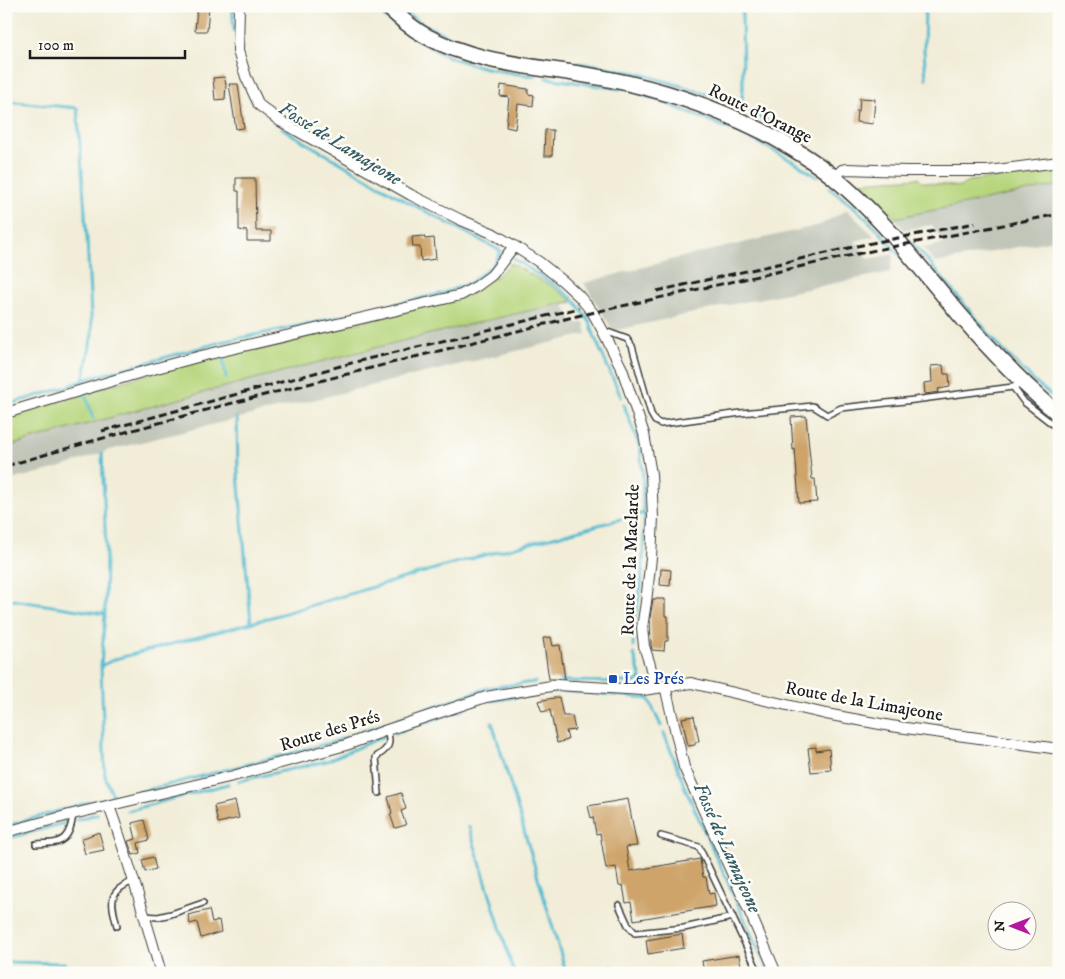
<svg xmlns="http://www.w3.org/2000/svg" width="1065" height="979" font-family="'IM FELL DW Pica',serif">
  <style>
    .industrial { fill: #c1c6b9 }
    .green { fill: #b6d57c; stroke: #69784c }
    .lines { fill: none; stroke-linecap: round; stroke-linejoin: round }
    .stream { stroke: #54bbd1; stroke-width: 3 }
    .building { fill: #cea46a }
    .lane-casing { stroke: #3c3b38; stroke-width: 8 }
    .street-casing { stroke: #3c3b38; stroke-width: 12 }
    .secondary-casing { stroke: #3c3b38; stroke-width: 18 }
    .lane { stroke: #fff; stroke-width: 5 }
    .street { stroke: #fff; stroke-width: 10 }
    .secondary { stroke: #fff; stroke-width: 15 }
    .rail { stroke: #1c1c1c; stroke-width: 3; stroke-dasharray: 8 4; stroke-linecap: butt }
    .transit-dot { fill: #1a4fb4; stroke: #fdfcf7; stroke-width: 2 }
    .labels { text-anchor: middle; dominant-baseline: central; stroke-width: 5; stroke-linejoin: round; paint-order: stroke }
    .street-label { font-size: 18px; fill: #1c1c1c; stroke: #fdfcf7 }
    .transit-label { font-size: 18px; fill: #164399; stroke: #fdfcf7; text-anchor: start }
    .water-label { font-size: 19px; font-style: italic; fill: #325c64; stroke: #fdfcf7 }
  </style>
  <rect width="100%" height="100%" fill="#fdfcf7"/>
  <filter id="ink" filterUnits="userSpaceOnUse"><feTurbulence type="fractalNoise" baseFrequency=".02" numOctaves="2"/><feDisplacementMap in="SourceGraphic" scale="10" xChannelSelector="R" yChannelSelector="G"/><feConvolveMatrix kernelMatrix="1 2 1 2 8 2 1 2 1" color-interpolation-filters="sRGB"/></filter>
  <filter id="wash" filterUnits="userSpaceOnUse"><feTurbulence type="fractalNoise" baseFrequency=".0096" numOctaves="4" result="noise"/><feDisplacementMap in="SourceGraphic" scale="20" xChannelSelector="R" yChannelSelector="G"/><feGaussianBlur stdDeviation="1.12" result="paint"/><feColorMatrix in="noise" values="0 0 0 0 0 0 0 0 0 0 0 0 0 0 0 0 0 1.4 0 .05"/><feComposite in="paint" operator="in"/></filter>
  <g filter="url(#wash)">
    <rect width="100%" height="100%" fill="#f1edd8"/>
    <!-- industrial -->
    <path class="industrial" d="M1059,185v54l-124,24 -12,-15 21,-4 -12,-19 -28,5 -9,-12z
      M847,210l27,26 -19,5 13,18 26,-5 -4,18 -161,33 -116,26 -29,-48 90,-24 146,-34z
      M567,298l7,5 -10,3 10,18 10,-2 3,12 -246,59 -232,57 -47,17 -56,14v-45z"/>
    <!-- green -->
    <path class="green" d="M1059,168v17l-164,33 -37,-36 60,-4 4,4 38,5 9,-6 33,-4z
      M511,263l42,24 20,14c-111,24 -220,52 -330,81 -79,21 -158,42 -237,65v-31l159,-47 238,-57 93,-35z"/>
    <g class="lines">
      <!-- stream -->
      <path class="stream" d="M232,6l2,25
        M374,6l12,12 23,16
        M925,6l-1,44 2,29
        M398,7l23,16 31,15 33,13 52,9 53,4 51,10 74,22 26,11 65,35
        M421,41c5,4 11,8 17,11 26,13 67,21 96,24
        M547,78l73,11
        M638,93l60,23 46,19 52,28 21,14
        M6,101l71,7 1,9 9,122 5,95 -9,49
        M741,107l2,-19 -1,-82
        M282,128l9,6 115,67 95,50
        M850,179l73,76 76,91 39,39 21,16
        M829,188l24,18 26,25 37,44
        M514,259l45,29 14,11 17,23 5,16 26,59
        M223,358l3,20
        M1023,393l10,10 26,21
        M86,396l7,22
        M6,405l61,-18 16,-7 142,-39 84,-17 135,-31 28,-11 20,-16 9,-15
        M624,405l16,43 3,26v29l2,23 -4,60 -7,36 -1,25
        M237,417l1,57 13,149
        M102,454l4,96 -1,64
        M6,599l99,15 -4,52 4,111 9,21
        M634,654l8,29
        M101,666l14,-7 136,-36 204,-60 189,-50
        M560,681l63,1 8,1 10,-3
        M646,693l15,33
        M492,701l54,-9 16,-1 65,5 21,3
        M492,722l74,250
        M394,733l71,-24
        M664,733l21,55 84,185
        M239,781l88,-20 57,-25
        M127,811l101,-27
        M76,820l21,-6
        M6,826l84,-24 38,-7 206,-53 153,-54 48,-6
        M469,827l45,146
        M6,839l62,-17
        M6,962l58,1 6,10
        M563,973l49,-7"/>
    </g>
    <g id="blocks">
      <!-- building -->
      <path class="building" d="M197,6h12l-2,25h-12z
        M224,77l2,7 -1,15 -10,1 -2,-22z
        M229,84h9l6,44 -8,1z
        M501,85l27,4v5l6,1 -1,11 -15,-2 -3,25 -9,-2 3,-30 -9,-1z
        M860,98l15,1 -2,25 -17,-2 1,-12 2,1z
        M545,130h8l-1,26h-8z
        M236,178h19l1,53h15v10h-24v-10l-8,-1v-39h-3z
        M424,236l1,3 9,-1 2,21 -15,2 -1,-14h-7l-1,-10z
        M943,365l1,9h5l1,13 -12,2 1,3 -14,2 -1,-11 8,-1 -1,-16z
        M806,416l6,63h3l2,23 -18,1 -4,-54 -2,1 -2,-33z
        M661,569l10,1 -1,16 -10,-1z
        M653,599h12v17h3v25h-3l-1,10 -12,-1 -1,-5 -1,-27z
        M551,637l2,9 7,-1 5,34h-16l-6,-41z
        M559,697l4,19h9l3,14 -9,1 2,9 -11,3 -7,-33 -8,2 -4,-11z
        M694,716l5,25 -4,1v3l-7,1 -6,-28z
        M816,747v4l13,-2 2,21 -20,2 -3,-24z
        M401,793l5,16 -5,2 5,14 -11,3 -5,-14 2,-1 -4,-16z
        M628,799l9,47 -11,1 4,24 70,-12 3,18h3l3,17 5,-1 2,13 -82,14 -3,-18 -5,1 -3,-18 -4,1 -3,-19 -10,2 -6,-36 -4,1 -3,-17 -2,1 -3,-12z
        M235,801l4,17 -21,5 -4,-17z
        M144,820l5,20 -11,3 2,10 -7,2 -5,-14 8,-2 -4,-16z
        M99,832l5,18 -19,4 -4,-15z
        M153,857l3,12 -11,3 -3,-12z
        M209,910l3,12 7,-2 2,12 -20,6 -4,-16 -7,2 -2,-9z
        M682,934l2,14 -36,6 -2,-14z
        M739,955l2,12 -37,6 -2,-12z"/>
    </g>
  </g>
  <g filter="url(#ink)">
    <use href="#blocks" fill-opacity="0" stroke="#3c3b38" stroke-width="1"/>
    <g class="lines">
      <!-- lane casing -->
      <g class="lane-casing">
        <path id="lane" d="M605,331l22,8 5,7 19,68 4,7 6,3 80,-11 72,-7 14,9 14,-7 73,-8 99,-13 8,-3
          M1013,387l11,15 35,27
          M379,793l-3,-36c12,-8 16,-12 11,-27
          M661,836l38,11 60,126
          M36,844c6,-1 15,0 21,-2 12,-3 15,-18 16,-28
          M619,905l9,20 7,8 49,-5 49,-11
          M145,916l13,1 13,-3 32,-11
          M117,926c-6,-24 -10,-35 17,-45"/>
      </g>
      <!-- street casing -->
      <g class="street-casing">
        <path id="street" d="M239,6l-1,45 8,26 13,28 21,16 131,74 50,25 31,13 22,13 25,16 25,20 15,14 14,17 10,18 19,38 22,65 7,40 2,43 -2,41 -5,44 -4,26 2,18 6,19 5,22
          M834,178l8,-8 5,-1 58,2h83l71,-9
          M6,413l129,-39 66,-18 260,-61 16,-9 15,-11 22,-29
          M665,686l19,81 67,148 25,58
          M109,806c20,55 36,111 52,167
          M6,832l67,-18 160,-38 113,-31 41,-15 99,-33 71,-12 86,5 48,-7 135,31 65,12 168,23"/>
      </g>
      <!-- secondary casing -->
      <g class="secondary-casing">
        <path id="secondary" d="M387,6c12,11 24,22 39,30 57,31 120,30 182,43 53,10 105,28 154,52 24,13 48,27 69,44 41,33 75,75 109,116 26,32 55,64 85,93 11,10 22,21 34,30"/>
      </g>
      <!-- lane -->
      <use href="#lane" class="lane"/>
      <!-- street -->
      <use href="#street" class="street"/>
      <!-- secondary -->
      <use href="#secondary" class="secondary"/>
      <!-- rail -->
      <path class="rail" d="M657,291l205,-46 113,-22
        M102,431l253,-69 224,-54
        M6,466l83,-24 132,-36 356,-90 289,-64 193,-38"/>
    </g>
  </g>
  <!-- markers -->
  <rect class="transit-dot" x="608" y="674" width="10" height="10" rx="2.5"/>
  <g class="labels">
    <!-- street labels -->
    <g class="street-label">
      <text transform="translate(760 114) rotate(26)">Route d'Orange</text>
      <text transform="translate(631 560) rotate(-88)">Route de la Maclarde</text>
      <text transform="translate(864 702) rotate(10)">Route de la Limajeone</text>
      <text transform="translate(330 731) rotate(-17)">Route des Prés</text>
    </g>
    <!-- transit labels -->
    <g class="transit-label">
      <text x="623" y="679">Les Prés</text>
    </g>
    <!-- water labels -->
    <g class="water-label">
      <text transform="translate(340 144) rotate(32)">Fossé de Lamajeone</text>
      <text transform="translate(727 848) rotate(66)">Fossé de Lamajeone</text>
    </g>
  </g>
  <!-- margin -->
  <rect width="1065" height="979" fill="none" stroke="#fdfcf7" stroke-width="25"/>
  <!-- north arrow -->
  <g transform="translate(1012 926) rotate(270)"><circle r="24" fill="#fdfcf7" stroke="#a3a29f"/>
  <path d="M0-4L9 19L0 12L-9 19Z" fill="#b5179e"/>
  <text y="-8" font-size="14" font-weight="bold" text-anchor="middle" fill="#1c1c1c">N</text>
  </g>
  <!-- scale -->
  <path d="M30 50v8h155v-8" fill="none" stroke="#1c1c1c" stroke-width="2.5"/>
  <text x="38" y="50" font-size="15" fill="#1c1c1c" stroke="#fdfcf7" stroke-width="4" paint-order="stroke">100 m</text>
</svg>
